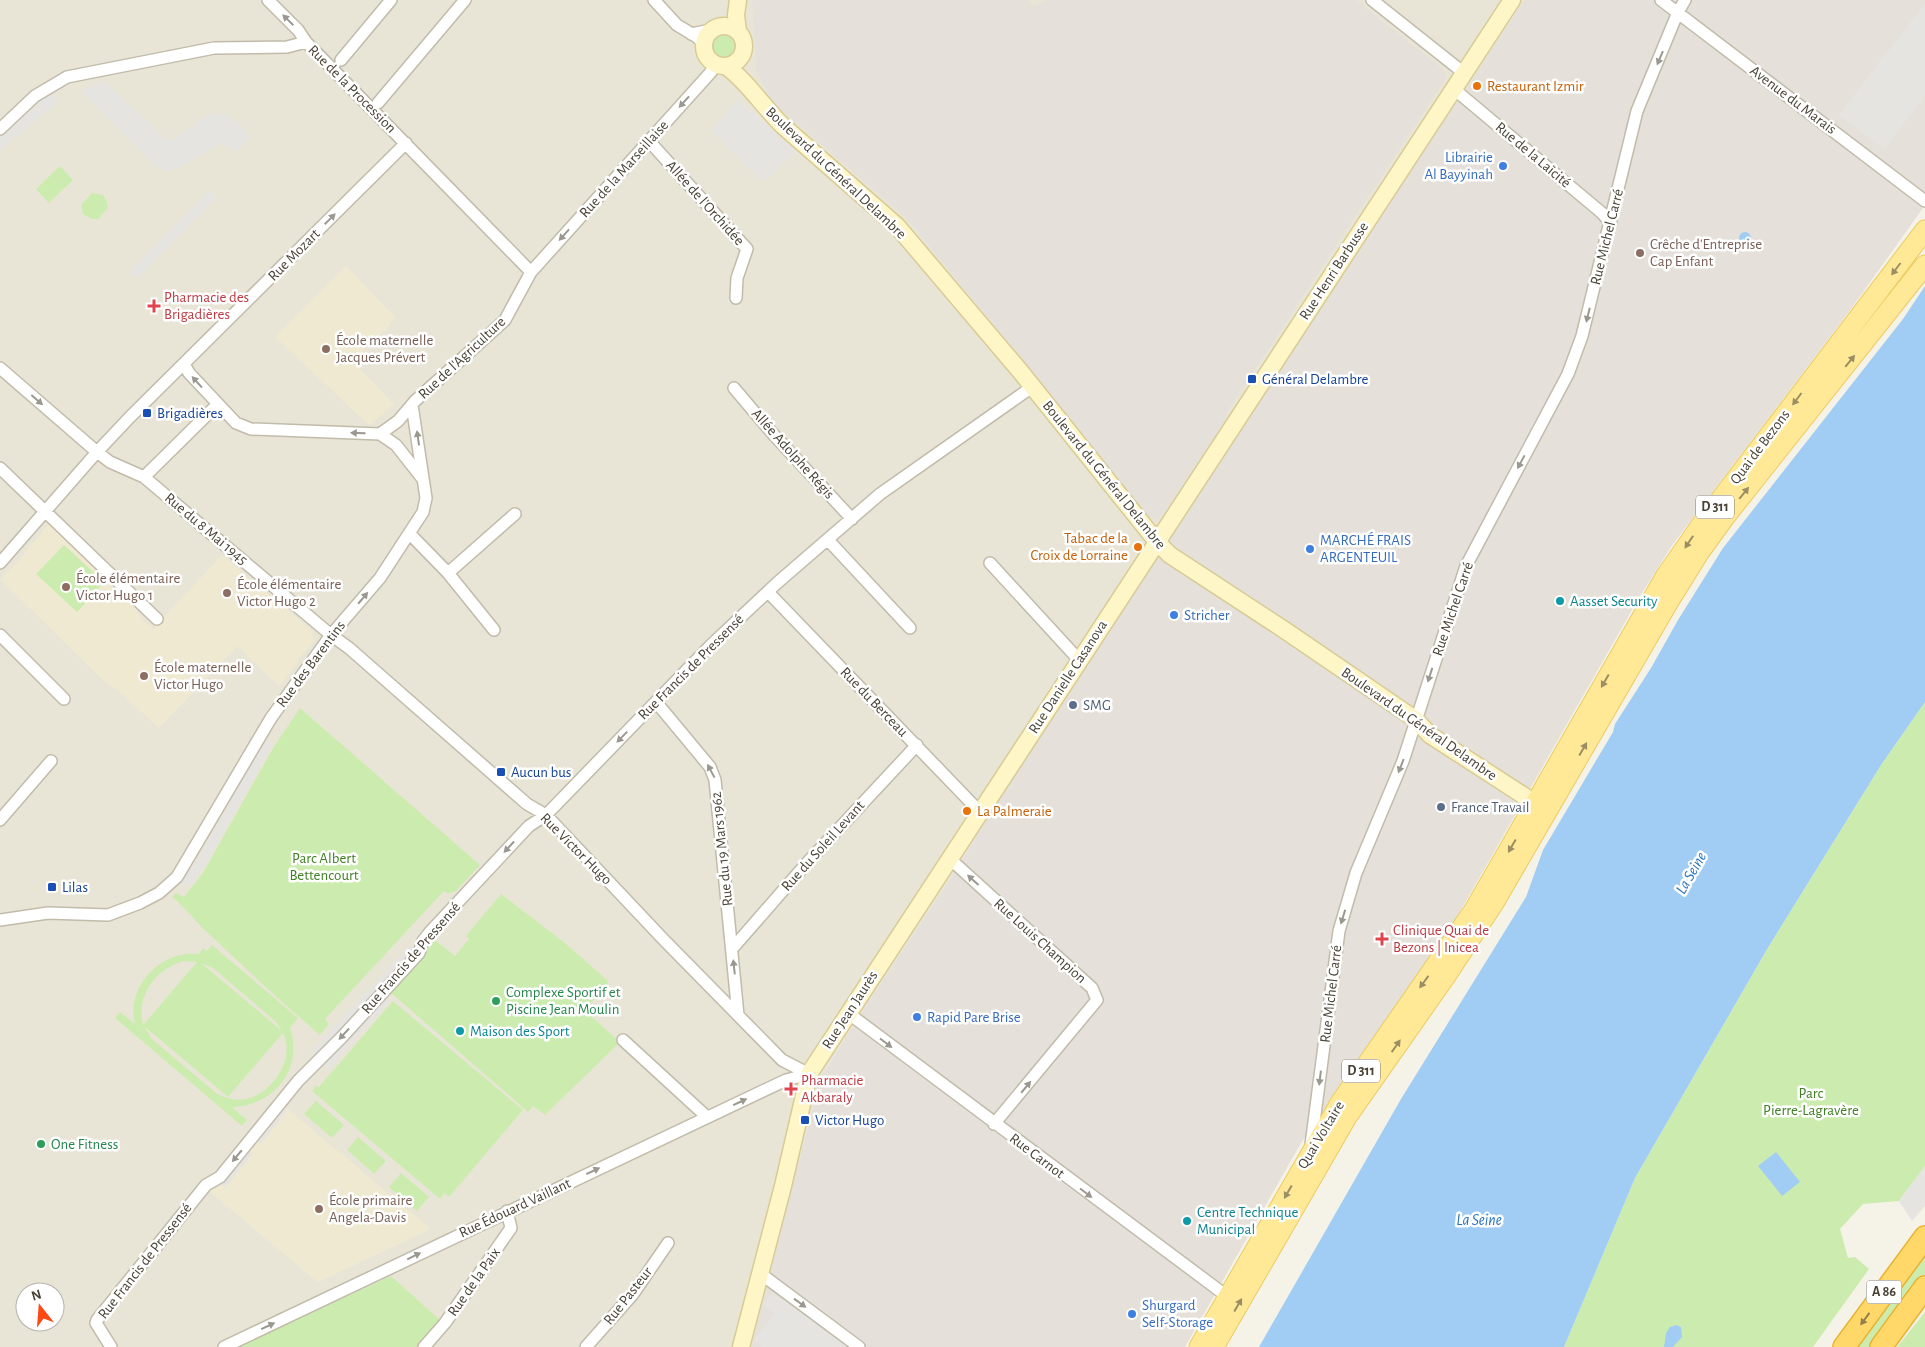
<svg xmlns="http://www.w3.org/2000/svg" width="1925" height="1347" font-family="'Alegreya Sans',sans-serif">
  <style>
    .residential { fill: #e9e5d6; fill-rule: evenodd }
    .industrial { fill: #e5e1da }
    .education { fill: #efe9d1 }
    .green { fill: #ccecaf; fill-rule: evenodd }
    .parking { fill: #e6e4e0 }
    .water { fill: #a1cdf5 }
    .lines { fill: none; stroke-linecap: round; stroke-linejoin: round }
    .street-casing { stroke: #c1bbaa; stroke-width: 14 }
    .secondary-casing { stroke: #d8cb95; stroke-width: 19 }
    .primary-casing { stroke: #eccb60; stroke-width: 21 }
    .highway-casing { stroke: #e8b130; stroke-width: 24 }
    .street { stroke: #fff; stroke-width: 11 }
    .secondary { stroke: #fff6c8; stroke-width: 16 }
    .primary { stroke: #ffe997; stroke-width: 19 }
    .highway { stroke: #ffd869; stroke-width: 21 }
    .oneway { fill: #9b9890 }
    .oneway2 { fill: #9b8e62 }
    .oneway3 { fill: #927f4a }
    .food-dot { fill: #e8710a; stroke: #fff; stroke-width: 2 }
    .shop-dot { fill: #3f7fe0; stroke: #fff; stroke-width: 2 }
    .education-dot { fill: #8d6e63; stroke: #fff; stroke-width: 2 }
    .health-dot { fill: #e0444e; stroke: #fff; stroke-width: 2 }
    .transit-dot { fill: #1a4fb4; stroke: #fff; stroke-width: 2 }
    .culture-dot { fill: #0f9aa8; stroke: #fff; stroke-width: 2 }
    .service-dot { fill: #5c6f8a; stroke: #fff; stroke-width: 2 }
    .leisure-dot { fill: #2e9e5b; stroke: #fff; stroke-width: 2 }
    .labels { text-anchor: middle; dominant-baseline: central; stroke-width: 5; stroke-linejoin: round; paint-order: stroke }
    .shield { fill: #fff; stroke: #807b72; stroke-width: 1 }
    .shield-label { font-size: 14px; font-weight: bold; fill: #494336 }
    .food-label { font-size: 15px; fill: #c56008; stroke: #fff; text-anchor: start }
    .street-label { font-size: 15px; fill: #494336; stroke: #fff }
    .shop-label { font-size: 15px; fill: #366cbe; stroke: #fff; text-anchor: start }
    .education-label { font-size: 15px; fill: #785e54; stroke: #fff; text-anchor: start }
    .health-label { font-size: 15px; fill: #be3a42; stroke: #fff; text-anchor: start }
    .transit-label { font-size: 15px; fill: #164399; stroke: #fff; text-anchor: start }
    .culture-label { font-size: 15px; fill: #0d838f; stroke: #fff; text-anchor: start }
    .service-label { font-size: 15px; fill: #4e5e75; stroke: #fff; text-anchor: start }
    .park-label { font-size: 15px; fill: #418025; stroke: #fff }
    .leisure-label { font-size: 15px; fill: #27864d; stroke: #fff; text-anchor: start }
    .water-label { font-size: 16px; font-style: italic; fill: #2773bd; stroke: #fff }
  </style>
  <rect width="100%" height="100%" fill="#f5f2e8"/>
  <!-- residential -->
  <path class="residential" d="M0,0h1524l-255,386 -111,172 -92,134 -115,185 -87,131 -44,71 -69,268h-751zM25,1292h30v30h-30z"/>
  <!-- industrial -->
  <path class="industrial" d="M752,0h276l5,7 13,-7h310l87,69 3,8 -1,3 -220,335 2,4 -64,95 -5,4 -4,1 -9,-5 -123,-155 -117,-142 -133,-115 -16,-32z
    M1524,0h401v205l-74,104 -178,235 -33,52 -186,326 -153,221 -116,204h-434l69,-268 44,-71 87,-131 115,-185 92,-134 111,-172z"/>
  <!-- education -->
  <path class="education" d="M346,266l49,51 -9,12 -34,32 42,43 -25,21 -94,-88z
    M51,521l81,75 4,14 5,8 12,11 69,-74 89,75 3,11 -16,18v3l-19,24 -42,-40 -78,82 -39,-36 -14,-9 -106,-104 16,-15z
    M281,1104l16,13 134,112 -113,53 -9,-7 -101,-85z"/>
  <!-- green -->
  <path class="green" d="M711 46a13 13 0 1 1 26 0a13 13 0 1 1-26 0Z
    M60,166l13,14 -24,23 -13,-14z
    M92,193l11,2 4,7 1,6 -10,11h-6l-9,-5 -2,-9z
    M64,545l40,37 -27,30 -41,-38z
    M1925,702v464l-26,35 -36,3 -23,25 8,29 7,-1 14,12 -56,78h-249l71,-169 131,-227 115,-186z
    M300,708l180,157 -24,26 -8,3 -4,-3 -119,128 4,5 -9,11c-39,-33 -76,-68 -113,-103 -12,-11 -22,-25 -35,-35l4,-4 8,4 19,-24 70,-125z
    M501,894l64,49 42,37 1,4 -24,26 36,32 -75,73 -12,-9 -5,6 -138,-120 45,-52 20,16 14,-17 -3,-3z
    M212,945l86,73 -8,10c14,41 -16,78 -58,79l15,13 -5,6 -127,-108 5,-6 15,12c-10,-37 27,-75 64,-70l4,-6 4,3zM184,961l13,1 -54,63c-7,-30 13,-56 41,-64zM201,963l12,5 63,54 6,9zM144,1026l84,71 55,-64c13,25 -11,61 -37,66 -11,2 -21,-1 -30,-6l-64,-54z
    M393,1001l130,109 -74,87 -5,-4 -4,6 -128,-108 4,-5 3,1z
    M316,1101l28,24 -12,13 -28,-24z
    M358,1137l28,24 -12,13 -27,-24z
    M401,1173l28,24 -12,14 -28,-24z
    M1925,1247v27l-54,73h-20z
    M391,1276l50,45 -25,26h-178z
    M1925,1312v35h-28z"/>
  <!-- parking -->
  <path class="parking" d="M1925,4v92l-41,53 -45,-34z
    M104,81l63,59h7l34,-26h16l15,9 11,15 -14,14 -17,-9 -40,25 -13,4 -13,-9 -73,-73z
    M52,91l6,11 -58,48v-12z
    M738,100l59,50 -34,32 -52,-52z
    M209,191l7,7 -79,80 -7,-7z
    M265,740l8,4 -69,123 -13,17 -5,2 -6,-2 20,-29z
    M411,944l5,6 -99,107 -5,-6z
    M386,994l5,6 -63,69 -5,-6z
    M281,1106l6,5 -26,33 -7,-4z
    M247,1149l6,4 -28,35 -5,-5z
    M1925,1166v40l-13,15 -13,-20z
    M772,1293l19,12 58,42h-86l-9,-7 20,-26 -11,-10z"/>
  <!-- water -->
  <path class="water" d="M1739 238a6 6 0 1 1 12 0a6 6 0 1 1-12 0Z
    M1925,286v416l-44,63 -115,186 -131,227 -71,169h-305l142,-248 125,-202 17,-47 70,-118 2,-8 36,-56 27,-48 45,-72 180,-229z
    M1776,1152l24,30 -18,14 -24,-30z
    M1676,1325l5,2 1,10 -9,10h-9l2,-14 4,-6z"/>
  <g class="lines">
    <!-- street casing -->
    <g class="street-casing">
      <path id="street" d="M268,0l30,30 8,12 225,230
        M654,0l23,25 20,12 7,7
        M1372,0l92,73
        M1661,0l264,201
        M691,34l20,-4
        M341,60l50,-60
        M1454,89l148,124 9,10
        M378,103l87,-103
        M0,129l35,-33 32,-19 147,-29 73,-1 19,-5
        M649,141l98,108 -10,29 -1,20
        M184,364l5,9 47,50 15,6 129,5 16,11 26,33
        M0,368l97,84 13,10 34,15 187,158 18,13 178,156 19,11 117,124 119,121 27,14
        M734,388l39,46 79,85
        M380,434l18,-13 17,-20 90,-81 26,-48 180,-200 4,-8
        M0,468l157,151
        M144,477l74,-73
        M410,534l38,39 46,57
        M828,540l82,88
        M0,563l97,-111 32,-34 277,-275
        M990,563l89,97
        M448,573l67,-59
        M768,592l212,220
        M0,635l64,64
        M656,702l54,65 5,13 23,235
        M0,820l51,-59
        M949,858l143,130 5,12 -103,124
        M0,920l48,-7 60,2 32,-12 19,-10 18,-16 94,-159 60,-83 49,-57 43,-66 3,-14 -14,-93
        M732,949l74,-85 111,-119
        M848,1013l380,284
        M623,1040l84,77
        M1311,1145l28,-214 17,-58 47,-112 63,-195 102,-192 14,-38 55,-225 41,-99 7,-12
        M761,1274l98,73
        M111,1347l-15,-24 1,-3 109,-135 14,-8 78,-96 44,-44 77,-84 4,-12 7,-9 99,-106 17,-11 164,-169 67,-63 103,-89 152,-107
        M224,1347l562,-267 23,-6
        M424,1347l21,-24 66,-95 -4,-17
        M586,1347l47,-53 35,-51"/>
    </g>
    <!-- secondary casing -->
    <g class="secondary-casing">
      <path id="secondary" d="M704 46a20 20 0 1 1 40 0a20 20 0 1 1-40 0Z
        M738,32l-2,-17 2,-15
        M725,66c17,9 41,44 58,60l114,100 123,145 137,171 13,13 113,74 132,90 15,16 105,68
        M741,1347l42,-161 26,-112 703,-1074"/>
    </g>
    <!-- primary casing -->
    <g class="primary-casing">
      <path id="primary" d="M1199,1347l141,-244 134,-193 191,-333 36,-52 224,-295
        M1214,1347l133,-230 99,-141 48,-73 174,-300 31,-50 26,-36 200,-252"/>
    </g>
    <!-- highway casing -->
    <g class="highway-casing">
      <path id="highway" d="M1844,1347l81,-110
        M1881,1347l44,-60"/>
    </g>
    <!-- street -->
    <use href="#street" class="street"/>
    <!-- secondary -->
    <use href="#secondary" class="secondary"/>
    <!-- primary -->
    <use href="#primary" class="primary"/>
    <!-- highway -->
    <use href="#highway" class="highway"/>
  </g>
  <!-- one-way arrows -->
  <defs><path id="oneway-solid" d="M-6-.8H1V-3.2L6.5 0L1 3.2V.8H-6Z" transform="scale(1.25)"/></defs>
  <g class="oneway">
    <use href="#oneway-solid" transform="translate(288 20) rotate(-136)"/>
    <use href="#oneway-solid" transform="translate(1660 58) rotate(113)"/>
    <use href="#oneway-solid" transform="translate(684 102) rotate(132)"/>
    <use href="#oneway-solid" transform="translate(330 219) rotate(-45)"/>
    <use href="#oneway-solid" transform="translate(564 235) rotate(132)"/>
    <use href="#oneway-solid" transform="translate(1588 315) rotate(104)"/>
    <use href="#oneway-solid" transform="translate(197 382) rotate(-132)"/>
    <use href="#oneway-solid" transform="translate(37 400) rotate(41)"/>
    <use href="#oneway-solid" transform="translate(358 433) rotate(-178)"/>
    <use href="#oneway-solid" transform="translate(418 438) rotate(-98)"/>
    <use href="#oneway-solid" transform="translate(1521 462) rotate(118)"/>
    <use href="#oneway-solid" transform="translate(363 598) rotate(-50)"/>
    <use href="#oneway-solid" transform="translate(1430 675) rotate(108)"/>
    <use href="#oneway-solid" transform="translate(622 737) rotate(134)"/>
    <use href="#oneway-solid" transform="translate(1401 766) rotate(111)"/>
    <use href="#oneway-solid" transform="translate(711 771) rotate(-118)"/>
    <use href="#oneway-solid" transform="translate(509 847) rotate(133)"/>
    <use href="#oneway-solid" transform="translate(973 880) rotate(-138)"/>
    <use href="#oneway-solid" transform="translate(1343 917) rotate(107)"/>
    <use href="#oneway-solid" transform="translate(734 967) rotate(-96)"/>
    <use href="#oneway-solid" transform="translate(344 1034) rotate(133)"/>
    <use href="#oneway-solid" transform="translate(886 1043) rotate(37)"/>
    <use href="#oneway-solid" transform="translate(1320 1078) rotate(97)"/>
    <use href="#oneway-solid" transform="translate(1026 1087) rotate(-50)"/>
    <use href="#oneway-solid" transform="translate(740 1102) rotate(-25)"/>
    <use href="#oneway-solid" transform="translate(237 1156) rotate(130)"/>
    <use href="#oneway-solid" transform="translate(593 1171) rotate(-25)"/>
    <use href="#oneway-solid" transform="translate(1086 1193) rotate(37)"/>
    <use href="#oneway-solid" transform="translate(414 1256) rotate(-26)"/>
    <use href="#oneway-solid" transform="translate(800 1303) rotate(36)"/>
    <use href="#oneway-solid" transform="translate(268 1326) rotate(-25)"/>
  </g>
  <g class="oneway2">
    <use href="#oneway-solid" transform="translate(1896 269) rotate(127)"/>
    <use href="#oneway-solid" transform="translate(1850 361) rotate(-51)"/>
    <use href="#oneway-solid" transform="translate(1797 399) rotate(127)"/>
    <use href="#oneway-solid" transform="translate(1744 493) rotate(-51)"/>
    <use href="#oneway-solid" transform="translate(1689 542) rotate(124)"/>
    <use href="#oneway-solid" transform="translate(1605 681) rotate(120)"/>
    <use href="#oneway-solid" transform="translate(1583 749) rotate(-60)"/>
    <use href="#oneway-solid" transform="translate(1512 846) rotate(120)"/>
    <use href="#oneway-solid" transform="translate(1424 982) rotate(126)"/>
    <use href="#oneway-solid" transform="translate(1396 1046) rotate(-55)"/>
    <use href="#oneway-solid" transform="translate(1288 1192) rotate(120)"/>
    <use href="#oneway-solid" transform="translate(1238 1305) rotate(-60)"/>
  </g>
  <use class="oneway3" href="#oneway-solid" transform="translate(1865 1319) rotate(126)"/>
  <!-- markers -->
  <g class="food-dot">
    <circle cx="1477" cy="86" r="5"/>
    <circle cx="1138" cy="547" r="5"/>
    <circle cx="967" cy="811" r="5"/>
  </g>
  <g class="shop-dot">
    <circle cx="1503" cy="166" r="5"/>
    <circle cx="1310" cy="549" r="5"/>
    <circle cx="1174" cy="615" r="5"/>
    <circle cx="917" cy="1017" r="5"/>
    <circle cx="1132" cy="1314" r="5"/>
  </g>
  <g class="education-dot">
    <circle cx="1640" cy="253" r="5"/>
    <circle cx="326" cy="349" r="5"/>
    <circle cx="66" cy="587" r="5"/>
    <circle cx="227" cy="593" r="5"/>
    <circle cx="144" cy="676" r="5"/>
    <circle cx="319" cy="1209" r="5"/>
  </g>
  <g class="health-dot">
    <path d="M151.5 298.5h5v5h5v5h-5v5h-5v-5h-5v-5h5z"/>
    <path d="M1379.5 931.5h5v5h5v5h-5v5h-5v-5h-5v-5h5z"/>
    <path d="M788.5 1081.5h5v5h5v5h-5v5h-5v-5h-5v-5h5z"/>
  </g>
  <g class="transit-dot">
    <rect x="1247" y="374" width="10" height="10" rx="2.5"/>
    <rect x="142" y="408" width="10" height="10" rx="2.5"/>
    <rect x="496" y="767" width="10" height="10" rx="2.5"/>
    <rect x="47" y="882" width="10" height="10" rx="2.5"/>
    <rect x="800" y="1115" width="10" height="10" rx="2.5"/>
  </g>
  <g class="culture-dot">
    <circle cx="1560" cy="601" r="5"/>
    <circle cx="460" cy="1031" r="5"/>
    <circle cx="1187" cy="1221" r="5"/>
  </g>
  <g class="service-dot">
    <circle cx="1073" cy="705" r="5"/>
    <circle cx="1441" cy="807" r="5"/>
  </g>
  <g class="leisure-dot">
    <circle cx="496" cy="1001" r="5"/>
    <circle cx="41" cy="1144" r="5"/>
  </g>
  <g class="labels">
    <!-- shield labels -->
    <g class="shield">
      <rect x="1696" y="495.5" width="38" height="23" rx="4"/>
      <rect x="1342" y="1059.5" width="38" height="23" rx="4"/>
      <rect x="1866.5" y="1280.5" width="35" height="23" rx="4"/>
    </g>
    <g class="shield-label">
      <text x="1715" y="507">D 311</text>
      <text x="1361" y="1071">D 311</text>
      <text x="1884" y="1292">A 86</text>
    </g>
    <!-- food labels -->
    <g class="food-label">
      <text x="1487" y="86">Restaurant Izmir</text>
      <text x="1128" y="538" text-anchor="end">Tabac de la<tspan x="1128" dy="17">Croix de Lorraine</tspan></text>
      <text x="977" y="811">La Palmeraie</text>
    </g>
    <!-- street labels -->
    <g class="street-label">
      <text transform="translate(352 89) rotate(45)">Rue de la Procession</text>
      <text transform="translate(1793 100) rotate(37)">Avenue du Marais</text>
      <text transform="translate(1533 155) rotate(40)">Rue de la Laïcité</text>
      <text transform="translate(624 169) rotate(-48)">Rue de la Marseillaise</text>
      <text transform="translate(836 173) rotate(43)">Boulevard du Général Delambre</text>
      <text transform="translate(705 203) rotate(48)">Allée de l'Orchidée</text>
      <text transform="translate(1607 237) rotate(-76)">Rue Michel Carré</text>
      <text transform="translate(294 255) rotate(-45)">Rue Mozart</text>
      <text transform="translate(1334 271) rotate(-57)">Rue Henri Barbusse</text>
      <text transform="translate(462 358) rotate(-43)">Rue de l'Agriculture</text>
      <text transform="translate(1760 447) rotate(-53)">Quai de Bezons</text>
      <text transform="translate(793 454) rotate(48)">Allée Adolphe Régis</text>
      <text transform="translate(1104 475) rotate(51)">Boulevard du Général Delambre</text>
      <text transform="translate(206 529) rotate(40)">Rue du 8 Mai 1945</text>
      <text transform="translate(1453 609) rotate(-71)">Rue Michel Carré</text>
      <text transform="translate(311 664) rotate(-53)">Rue des Barentins</text>
      <text transform="translate(691 667) rotate(-45)">Rue Francis de Pressensé</text>
      <text transform="translate(1068 677) rotate(-57)">Rue Danielle Casanova</text>
      <text transform="translate(874 702) rotate(46)">Rue du Berceau</text>
      <text transform="translate(1419 724) rotate(35)">Boulevard du Général Delambre</text>
      <text transform="translate(823 846) rotate(-48)">Rue du Soleil Levant</text>
      <text transform="translate(576 849) rotate(45)">Rue Victor Hugo</text>
      <text transform="translate(722 849) rotate(-96)">Rue du 19 Mars 1962</text>
      <text transform="translate(1040 941) rotate(42)">Rue Louis Champion</text>
      <text transform="translate(411 958) rotate(-49)">Rue Francis de Pressensé</text>
      <text transform="translate(1331 994) rotate(-83)">Rue Michel Carré</text>
      <text transform="translate(850 1010) rotate(-57)">Rue Jean Jaurès</text>
      <text transform="translate(1321 1135) rotate(-59)">Quai Voltaire</text>
      <text transform="translate(1037 1156) rotate(37)">Rue Carnot</text>
      <text transform="translate(515 1208) rotate(-25)">Rue Édouard Vaillant</text>
      <text transform="translate(145 1261) rotate(-52)">Rue Francis de Pressensé</text>
      <text transform="translate(474 1282) rotate(-55)">Rue de la Paix</text>
      <text transform="translate(628 1296) rotate(-52)">Rue Pasteur</text>
    </g>
    <!-- shop labels -->
    <g class="shop-label">
      <text x="1493" y="157" text-anchor="end">Librairie<tspan x="1493" dy="17">Al Bayyinah</tspan></text>
      <text x="1320" y="540">MARCHÉ FRAIS<tspan x="1320" dy="17">ARGENTEUIL</tspan></text>
      <text x="1184" y="615">Stricher</text>
      <text x="927" y="1017">Rapid Pare Brise</text>
      <text x="1142" y="1305">Shurgard<tspan x="1142" dy="17">Self-Storage</tspan></text>
    </g>
    <!-- education labels -->
    <g class="education-label">
      <text x="1650" y="244">Crêche d'Entreprise<tspan x="1650" dy="17">Cap Enfant</tspan></text>
      <text x="336" y="340">École maternelle<tspan x="336" dy="17">Jacques Prévert</tspan></text>
      <text x="76" y="578">École élémentaire<tspan x="76" dy="17">Victor Hugo 1</tspan></text>
      <text x="237" y="584">École élémentaire<tspan x="237" dy="17">Victor Hugo 2</tspan></text>
      <text x="154" y="667">École maternelle<tspan x="154" dy="17">Victor Hugo</tspan></text>
      <text x="329" y="1200">École primaire<tspan x="329" dy="17">Angela-Davis</tspan></text>
    </g>
    <!-- health labels -->
    <g class="health-label">
      <text x="164" y="297">Pharmacie des<tspan x="164" dy="17">Brigadières</tspan></text>
      <text x="1393" y="930">Clinique Quai de<tspan x="1393" dy="17">Bezons | Inicea</tspan></text>
      <text x="801" y="1080">Pharmacie<tspan x="801" dy="17">Akbaraly</tspan></text>
    </g>
    <!-- transit labels -->
    <g class="transit-label">
      <text x="1262" y="379">Général Delambre</text>
      <text x="157" y="413">Brigadières</text>
      <text x="511" y="772">Aucun bus</text>
      <text x="62" y="887">Lilas</text>
      <text x="815" y="1120">Victor Hugo</text>
    </g>
    <!-- culture labels -->
    <g class="culture-label">
      <text x="1570" y="601">Aasset Security</text>
      <text x="470" y="1031">Maison des Sport</text>
      <text x="1197" y="1212">Centre Technique<tspan x="1197" dy="17">Municipal</tspan></text>
    </g>
    <!-- service labels -->
    <g class="service-label">
      <text x="1083" y="705">SMG</text>
      <text x="1451" y="807">France Travail</text>
    </g>
    <!-- park labels -->
    <g class="park-label">
      <text x="324" y="858">Parc Albert<tspan x="324" dy="17">Bettencourt</tspan></text>
      <text x="1811" y="1093">Parc<tspan x="1811" dy="17">Pierre-Lagravère</tspan></text>
    </g>
    <!-- leisure labels -->
    <g class="leisure-label">
      <text x="506" y="992">Complexe Sportif et<tspan x="506" dy="17">Piscine Jean Moulin</tspan></text>
      <text x="51" y="1144">One Fitness</text>
    </g>
    <!-- water labels -->
    <g class="water-label">
      <text transform="translate(1691 873) rotate(-60)">La Seine</text>
      <text x="1479" y="1220">La Seine</text>
    </g>
  </g>
  <!-- north arrow -->
  <g transform="translate(40 1307) rotate(343)"><circle r="24" fill="#ffffff" stroke="#b6b4af"/>
  <path d="M0-4L9 19L0 12L-9 19Z" fill="#ff4915"/>
  <text y="-8" font-size="14" font-weight="bold" text-anchor="middle" fill="#494336">N</text>
  </g>
</svg>
